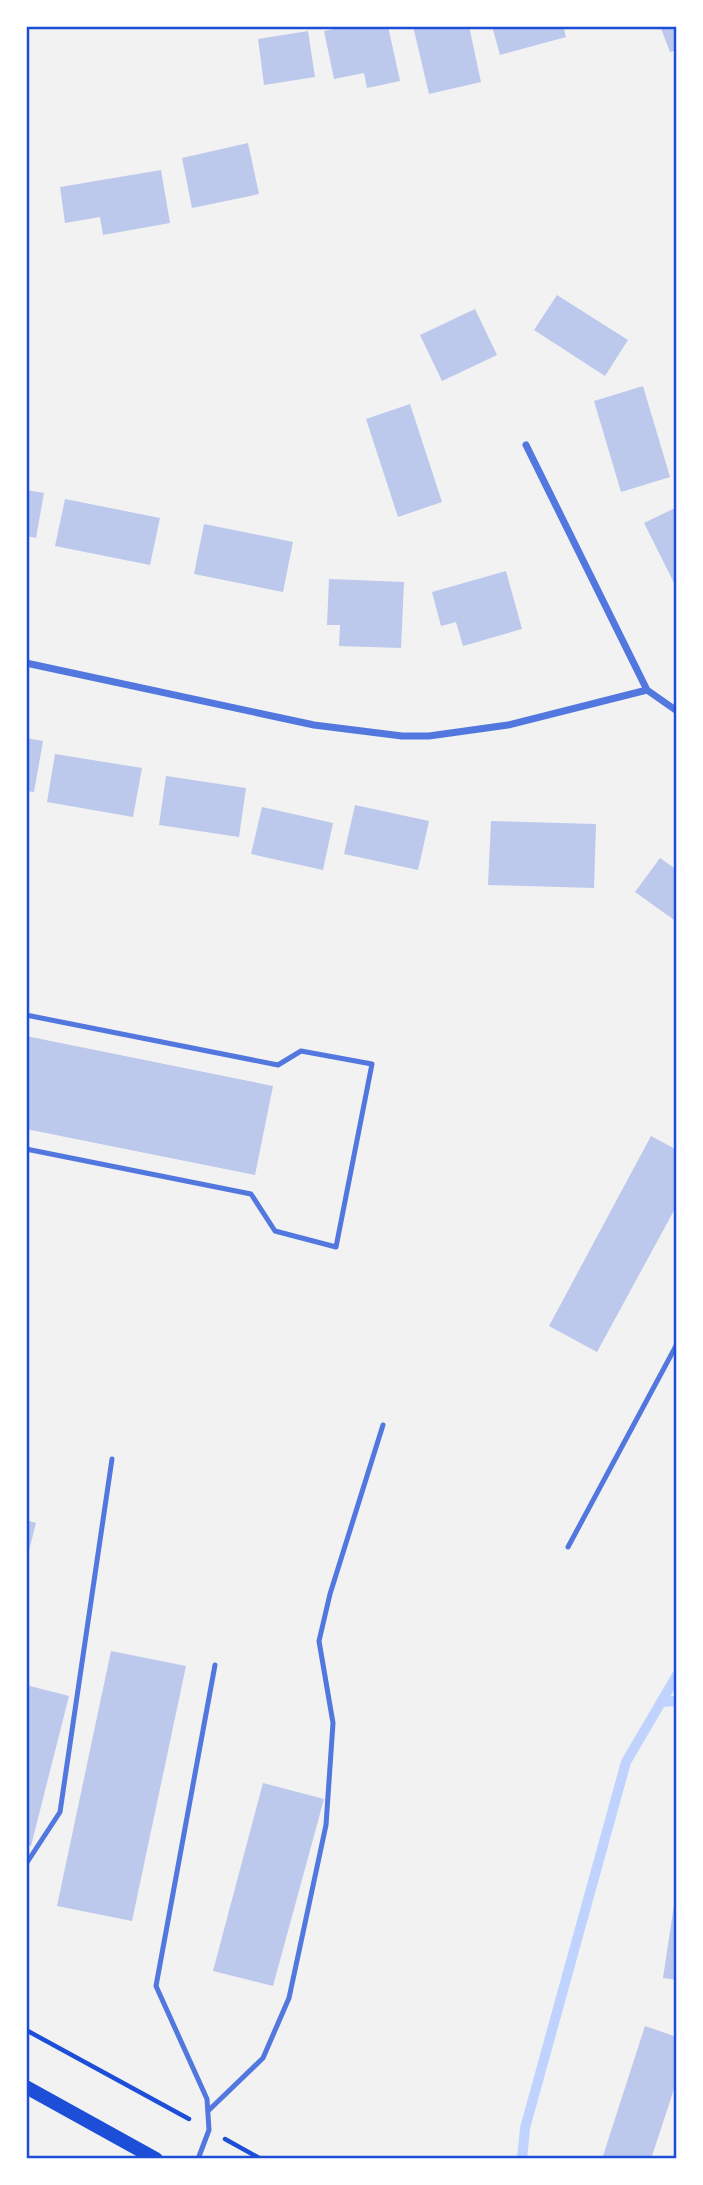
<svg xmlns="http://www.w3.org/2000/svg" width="703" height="2185" font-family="Jost,sans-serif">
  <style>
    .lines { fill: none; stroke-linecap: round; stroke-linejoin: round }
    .stream { stroke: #bfd3fe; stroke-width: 10 }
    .building { fill: #bdc9ec }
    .path { stroke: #1d4ed8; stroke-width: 4.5 }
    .service { stroke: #5277de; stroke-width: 5 }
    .minor { stroke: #5277de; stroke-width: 7 }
    .secondary { stroke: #1d4ed8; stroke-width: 14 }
    .neatline { fill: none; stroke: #1d4ed8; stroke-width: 2.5 }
  </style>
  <rect width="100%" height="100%" fill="#f2f2f2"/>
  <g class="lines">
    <!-- stream -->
    <path class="stream" d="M661,1702l16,-1
      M522,2159l3,-31 101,-366 51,-87"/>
  </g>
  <!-- building -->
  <path class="building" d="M349,26h39l12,55 -33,7 -3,-15 -30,6 -10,-48z
    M413,26h56l12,56 -52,12z
    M492,26h71l3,11 -66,18z
    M660,26h17v24l-7,2z
    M308,31l7,46 -51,8 -6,-46z
    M248,143l11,51 -67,14 -10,-50z
    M161,170l9,53 -67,12 -3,-18 -35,6 -5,-36z
    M557,295l71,45 -23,36 -71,-46z
    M475,309l22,46 -55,26 -22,-46z
    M643,386l27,91 -49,15 -27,-91z
    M410,404l32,98 -44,15 -32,-98z
    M26,490l18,3 -8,45 -10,-2z
    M65,499l95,19 -10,47 -95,-19z
    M677,507v82l-33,-66z
    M204,524l89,18 -10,50 -89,-18z
    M506,571l16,58 -59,17 -7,-24 -15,4 -9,-34z
    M329,579l75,3 -3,66 -62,-2 1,-21h-13z
    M26,738l17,3 -9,51 -8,-1z
    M55,754l87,14 -9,49 -86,-15z
    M166,776l80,12 -7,49 -80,-12z
    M355,805l74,16 -11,49 -74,-16z
    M262,807l71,16 -10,47 -72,-16z
    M491,821l105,3 -2,64 -106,-3z
    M660,858l17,12v52l-42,-30z
    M26,1036l247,50 -18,89 -229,-46z
    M651,1136l26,14v55l-80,147 -48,-26z
    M26,1520l10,3 -9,35h-1z
    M111,1651l75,15 -54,255 -75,-15z
    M26,1685l43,11 -38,150 -5,-1z
    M263,1783l61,16 -51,187 -60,-15z
    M675,1898h2v82l-14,-2z
    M645,2026l32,11v43l-26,79h-49z"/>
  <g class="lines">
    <!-- path -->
    <path class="path" d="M26,2030l163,89
      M225,2139l36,20"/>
    <!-- service -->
    <path class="service" d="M26,1015l252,50 23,-14 71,13 -36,183 -61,-16 -24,-37 -225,-45
      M568,1547l109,-203
      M26,1864l34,-52 52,-353
      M208,2111l55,-53 26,-60 37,-173 7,-102 -14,-82 11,-47 53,-169
      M198,2159l11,-29 -2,-31 -51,-113 59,-321"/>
    <!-- minor -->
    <path class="minor" d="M526,445l121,245 30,21
      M26,663l288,62 88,11h27l79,-11 139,-35"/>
    <!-- secondary -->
    <path class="secondary" d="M26,2087l130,72"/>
  </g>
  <!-- border -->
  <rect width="703" height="2185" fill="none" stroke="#ffffff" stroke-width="56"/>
  <rect x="28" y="28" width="647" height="2129" class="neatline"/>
</svg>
